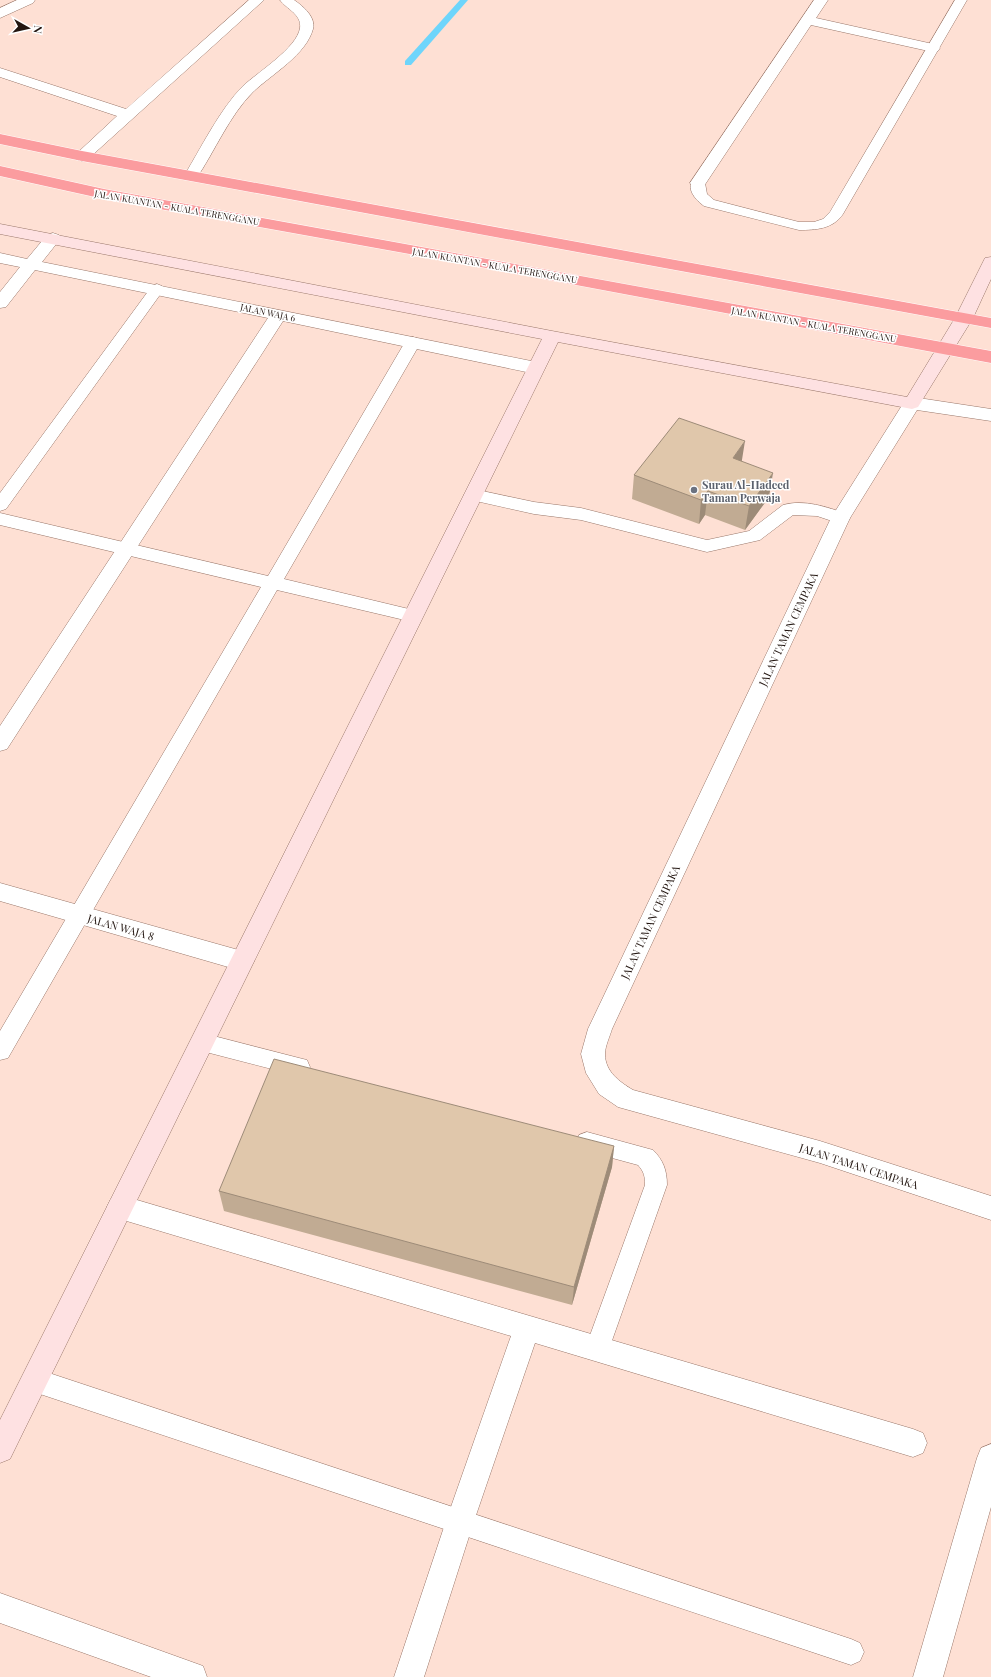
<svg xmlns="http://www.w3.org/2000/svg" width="991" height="1677" font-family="'Playfair Display',serif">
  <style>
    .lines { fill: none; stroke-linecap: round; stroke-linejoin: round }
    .stream { fill: #6ed5fb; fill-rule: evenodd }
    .lane-casing { stroke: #99776a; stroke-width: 1 }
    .street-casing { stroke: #99776a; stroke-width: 1 }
    .secondary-casing { stroke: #99776a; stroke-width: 1 }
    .highway-casing { stroke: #fff; stroke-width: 1 }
    .lane { fill: #fff; fill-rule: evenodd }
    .street { fill: #fff; fill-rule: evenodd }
    .secondary { fill: #fee1e2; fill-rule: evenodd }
    .highway { fill: #fb9c9f; fill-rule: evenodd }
    .wall { fill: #c1ab93 }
    .shaded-wall { fill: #9d8b78 }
    .building { fill: #e0c7ab; stroke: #9d8b78 }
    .worship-dot { fill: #6b7280; stroke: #fff; stroke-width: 1.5 }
    .labels { text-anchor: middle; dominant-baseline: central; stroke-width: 3; stroke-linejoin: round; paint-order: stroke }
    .far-street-label { font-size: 9px; fill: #231611; stroke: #fff }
    .worship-label { font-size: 11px; font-weight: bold; fill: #5b616d; stroke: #fff; text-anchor: start }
    .street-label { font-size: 11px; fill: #231611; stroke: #fff }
  </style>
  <rect width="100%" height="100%" fill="#fee0d4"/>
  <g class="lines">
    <!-- stream -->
    <path class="stream" d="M460,0h8l-57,65h-6v-4z"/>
    <!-- lane casing -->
    <g class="lane-casing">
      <path id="lane" d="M280,0h14c9,6 22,17 19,29 -7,26 -41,45 -60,63 -24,24 -38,59 -57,87l-5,1 -5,-1 -2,-3c17,-28 36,-67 59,-90 15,-14 54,-38 57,-58 2,-14 -14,-19 -20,-28z
        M955,0h12l-124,214c-10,15 -27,16 -44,16l-95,-24c-8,-6 -18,-16 -11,-26l5,-1 5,1 2,3 2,11 7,6 85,22h15l9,-3 7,-7z
        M157,284l5,2 3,3 -3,3 -156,217 -6,2v-18l152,-207z
        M413,337l6,2 2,3 -137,237 129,31 6,1 3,5 -3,5 -6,1 -136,-32 -269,468 -8,2v-29l261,-444 -261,-62v-12l268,63 137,-234 2,-3z
        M473,489l61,13 47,6 126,32 42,-9 34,-26c21,-6 44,2 64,9l3,4 -3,4 -6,2 -24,-8 -24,-1 -33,25 -53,12 -126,-32 -47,-6 -67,-15 -3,-4 3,-4z
        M202,1033l97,25 8,2 3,7 -3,7 -8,2 -97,-25 -8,-2 -3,-7 3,-7z
        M587,1132l66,18c10,10 14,20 14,35l-58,164 -3,8 -9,4 -9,-4 -3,-8 60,-164c0,-9 -1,-13 -7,-20l-59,-16 -3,-7 3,-7z
        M34,1368l817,271 9,4 4,9 -4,9 -9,4 -817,-273 -9,-4 -3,-8 3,-8z"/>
    </g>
    <!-- street casing -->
    <g class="street-casing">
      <path id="street" d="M17,0h18l-2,3 -33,15v-10z
        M249,0h15l-176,159 -6,2 -6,-2 -2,-3 43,-40 -117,-39v-9l126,41z
        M814,0h14l-12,18 117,26 5,1 2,3 -2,3 -5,1 -122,-27 -107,161 -6,2 -6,-2 -2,-3z
        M53,233l6,2 2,3 -19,24 494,100 6,2 3,4 -3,4 -6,2 -253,-53 -276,428 -7,2v-25l268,-408 -233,-48 -29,37 -6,1v-16l20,-25 -20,-4v-10l27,6 20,-24z
        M912,397l79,12v12l-74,-11 -67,108 -238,511c-2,7 -7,17 -7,25 0,18 15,28 28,36l187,51 171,55v24l-171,-57 -202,-56 -19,-13 -13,-21 -5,-19 7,-25 243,-511 75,-119z
        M0,883l242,68 8,3 4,7 -4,7 -8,3 -242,-70z
        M120,1195l793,234 10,4 4,10 -4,10 -10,4 -378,-114 -61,178 -50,156h-30l52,-156 65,-185 -391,-117 -9,-4 -4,-8 4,-8z
        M991,1444v63l-48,170h-30l64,-219 4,-10z
        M0,1593l192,69 11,4 4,11h-56l-151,-54z"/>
    </g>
    <!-- secondary casing -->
    <g class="secondary-casing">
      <path id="secondary" d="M0,224l552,107 355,66 48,-79 30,-60 6,-1v22l-18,39 -55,89 -6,2 -354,-67 -548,1117 -10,4v-43l542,-1081 -542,-105z"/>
    </g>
    <!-- highway casing -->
    <g class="highway-casing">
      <path id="highway" d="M0,134l82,17 909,167v10l-909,-167 -82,-17z
        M0,166l104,23 887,162v12l-537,-101 -350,-63 -104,-23z"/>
    </g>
    <!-- lane -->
    <use href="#lane" class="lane"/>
    <!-- street -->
    <use href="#street" class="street"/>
    <!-- secondary -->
    <use href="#secondary" class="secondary"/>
    <!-- highway -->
    <use href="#highway" class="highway"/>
  </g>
  <!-- wall -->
  <path class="wall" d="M742,462l27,35 -24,33 -40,-15 -6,9 -67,-25 2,-24z
    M614,1146l-2,21 -40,138 -348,-94 -5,-20z"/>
  <!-- shaded-wall -->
  <path class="shaded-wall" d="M745,441l-4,25 -8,-8z
    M773,473l-4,24 -24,33 4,-24z
    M708,491l-3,24 -6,9 2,-24z
    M614,1146l-2,21 -40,138 2,-18z"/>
  <!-- building -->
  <path class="building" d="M679,418l66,23 -12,17 40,15 -24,33 -41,-15 -7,9 -67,-25z
    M274,1059l340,87 -40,141 -355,-96z"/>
  <!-- markers -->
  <circle class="worship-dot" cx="694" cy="490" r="4"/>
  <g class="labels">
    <!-- far-street labels -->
    <g class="far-street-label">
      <text transform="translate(177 207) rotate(10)">JALAN KUANTAN - KUALA TERENGGANU</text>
      <text transform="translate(495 265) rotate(10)">JALAN KUANTAN - KUALA TERENGGANU</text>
      <text transform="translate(268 312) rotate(12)">JALAN WAJA 6</text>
      <text transform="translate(814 324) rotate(10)">JALAN KUANTAN - KUALA TERENGGANU</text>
    </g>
    <!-- worship labels -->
    <g class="worship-label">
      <text x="702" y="484">Surau Al-Hadeed<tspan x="702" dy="13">Taman Perwaja</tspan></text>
    </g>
    <!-- street labels -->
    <g class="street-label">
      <text transform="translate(788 629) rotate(-65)">JALAN TAMAN CEMPAKA</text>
      <text transform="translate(650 922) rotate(-65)">JALAN TAMAN CEMPAKA</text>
      <text transform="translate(121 927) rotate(16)">JALAN WAJA 8</text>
      <text transform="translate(859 1166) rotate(18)">JALAN TAMAN CEMPAKA</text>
    </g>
  </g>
  <!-- north arrow -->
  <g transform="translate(28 28) rotate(98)" stroke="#ffffff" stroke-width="3" paint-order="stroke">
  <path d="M0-3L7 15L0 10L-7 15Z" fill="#231611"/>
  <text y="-6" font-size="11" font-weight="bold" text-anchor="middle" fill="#231611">N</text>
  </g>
</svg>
